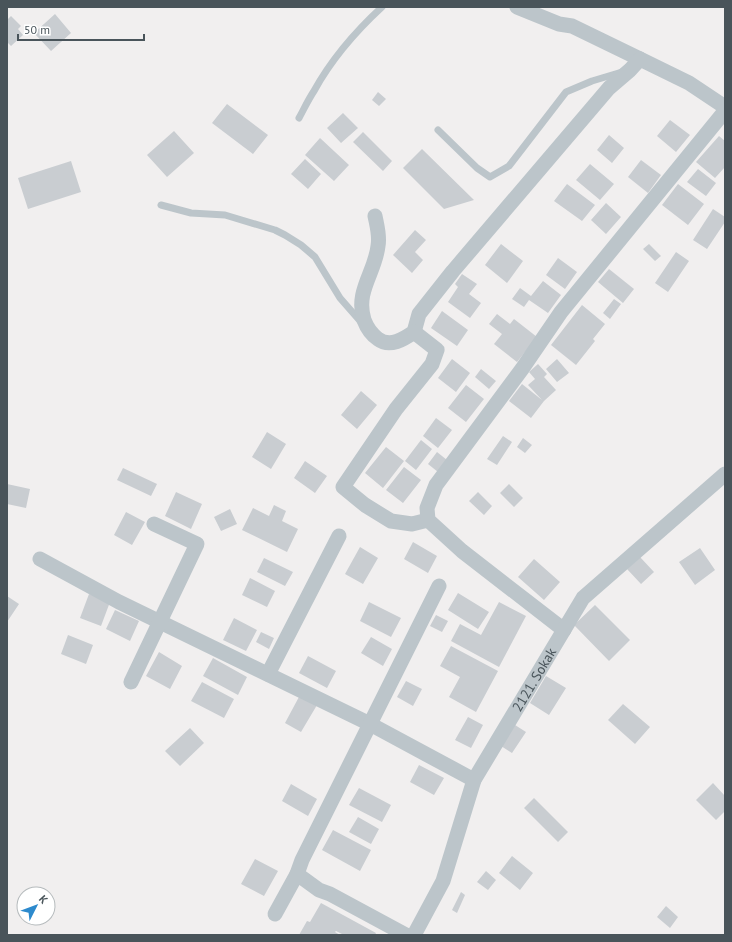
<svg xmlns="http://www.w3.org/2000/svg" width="732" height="942" font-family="'PT Sans',sans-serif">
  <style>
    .building { fill: #c9cdd1 }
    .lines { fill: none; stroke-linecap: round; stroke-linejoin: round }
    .service { stroke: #bcc5ca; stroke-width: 7 }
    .minor { stroke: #bcc5ca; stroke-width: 15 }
    .labels { text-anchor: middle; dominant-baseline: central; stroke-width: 4; stroke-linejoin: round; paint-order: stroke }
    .street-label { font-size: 14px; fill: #49545a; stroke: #fff }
  </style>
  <rect width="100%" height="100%" fill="#f1efef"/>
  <!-- building -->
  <path class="building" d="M55,14l16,19 -20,18 -17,-18z
    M11,16l10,10 -3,3 5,6 -12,11 -4,-4v-22z
    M378,92l8,7 -7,7 -7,-6z
    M227,104l41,31 -15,19 -41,-31z
    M343,113l15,15 -17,15 -14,-15z
    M670,120l20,15 -14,17 -19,-16z
    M174,131l20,22 -27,24 -20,-22z
    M363,132l29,29 -9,10 -30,-29z
    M609,135l15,13 -12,15 -15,-13z
    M719,136l6,5v26l-10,11 -19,-16z
    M320,138l29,27 -15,16 -29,-26z
    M422,149l52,51 -30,9 -41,-41z
    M305,159l16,15 -13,15 -17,-15z
    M641,160l20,15 -13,18 -20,-16z
    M71,161l10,31 -53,17 -10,-31z
    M590,164l24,20 -14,16 -24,-20z
    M698,169l18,14 -10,13 -19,-14z
    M567,184l28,21 -13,16 -28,-20z
    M678,184l26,20 -16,21 -26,-20z
    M606,203l15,14 -15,17 -15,-14z
    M713,209l12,8v5l-18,27 -14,-9z
    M415,230l11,10 -11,12 8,8 -11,13 -19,-18z
    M501,244l22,17 -16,22 -22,-18z
    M649,244l12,12 -6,5 -12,-12z
    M676,252l13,9 -21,31 -13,-9z
    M558,258l19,14 -12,17 -19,-14z
    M609,269l25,20 -11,14 -25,-21z
    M462,274l15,10 -8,10 12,9 -11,15 -22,-16 10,-15 -3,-3z
    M543,281l18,14 -13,18 -19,-13 -5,7 -12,-8 8,-11 11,8z
    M614,299l7,5 -11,15 -7,-6z
    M582,305l23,19 -12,15 2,2 -19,24 -25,-20z
    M442,311l26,19 -11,16 -26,-18z
    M497,314l13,10 4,-5 23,18 -20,25 -23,-18 8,-10 -13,-10z
    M452,359l18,14 -14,19 -18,-14z
    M557,359l12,14 -12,9 -11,-13z
    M538,364l9,10 -3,3 12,13 -12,11 -13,17 -22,-17 13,-17 20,16 -14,-15 7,-6 -6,-7z
    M481,369l15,12 -7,8 -14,-12z
    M466,385l18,14 -18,23 -18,-14z
    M361,391l16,14 -20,24 -16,-14z
    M436,418l16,12 -14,18 -15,-12z
    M267,432l19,12 -15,25 -19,-12z
    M503,436l9,6 -15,23 -10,-6z
    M523,438l9,7 -7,8 -8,-6z
    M421,440l11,9 -16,21 -11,-9z
    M386,447l18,14 -21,27 -18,-15z
    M437,452l10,8 -9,12 -10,-8z
    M305,461l22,15 -12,17 -21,-15z
    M404,467l17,13 -18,23 -17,-13z
    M123,468l34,16 -6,12 -34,-16z
    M7,484l23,5 -4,19 -19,-4z
    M509,484l14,14 -9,9 -14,-14z
    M176,492l26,12 -11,25 -26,-13z
    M478,492l14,14 -8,9 -15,-14z
    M274,505l12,6 -4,10 16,8 -11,23 -45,-22 11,-22 16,8z
    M230,509l7,15 -16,7 -7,-14z
    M126,512l19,10 -13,23 -18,-10z
    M413,542l24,14 -9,17 -24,-14z
    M360,547l18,11 -15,26 -18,-10z
    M700,548l15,22 -20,15 -16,-23z
    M640,557l14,15 -13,12 -14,-15z
    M264,558l29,14 -8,14 -28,-14z
    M534,559l26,23 -16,18 -26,-23z
    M250,578l25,13 -8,16 -25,-12z
    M458,593l31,19 -11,17 -30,-19z
    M89,594l21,8 -9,24 -21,-8z
    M7,596l12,8 -12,18z
    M369,602l32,16 -10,19 -31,-16z
    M499,602l27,14 -27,51 -48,-26 9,-17 21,11z
    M595,605l35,35 -21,21 -35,-36z
    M115,610l24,11 -9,20 -24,-12z
    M436,615l12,6 -6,11 -12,-6z
    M234,618l23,12 -11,21 -23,-11z
    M261,632l13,6 -5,11 -13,-7z
    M68,635l25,10 -7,19 -25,-10z
    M371,637l21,12 -9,17 -22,-13z
    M451,646l47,25 -22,41 -27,-15 11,-20 -20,-11z
    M159,652l23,14 -12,23 -24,-13z
    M308,656l28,15 -9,17 -28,-15z
    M213,658l34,19 -9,18 -35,-19z
    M546,676l20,12 -17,27 -19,-12z
    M406,681l16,8 -9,17 -16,-9z
    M202,682l32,17 -10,19 -33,-17z
    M300,695l17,10 -16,27 -16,-9z
    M623,704l27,23 -15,17 -27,-24z
    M468,717l15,8 -12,23 -16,-8z
    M515,725l11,7 -14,21 -11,-7z
    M190,728l14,15 -24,23 -15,-15z
    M419,765l25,13 -10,17 -24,-13z
    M713,783l12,13v15l-9,9 -20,-20z
    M291,784l26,15 -9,17 -26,-15z
    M359,788l32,17 -9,17 -33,-17z
    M534,798l34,34 -10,10 -34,-34z
    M358,817l21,12 -8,15 -22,-12z
    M333,830l38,20 -11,21 -38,-21z
    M512,856l21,17 -13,17 -21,-17z
    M255,859l23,12 -14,25 -23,-12z
    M486,871l10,9 -8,10 -11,-8z
    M461,892l4,3 -8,18 -5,-3z
    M321,903l55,30 -1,2h-31l-8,-4 -1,1 5,3h-41l8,-14 3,1z
    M666,906l12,11 -8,11 -13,-11z"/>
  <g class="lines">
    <!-- service -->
    <path class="service" d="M299,118c5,-9 9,-18 15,-27 17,-31 42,-60 68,-84
      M438,130l39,38 13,9 19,-11 57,-74 26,-11 30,-9
      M161,205l30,8 34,2 50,15 10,5 16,10 14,12 25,41 21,24"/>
    <!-- minor -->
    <g class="minor">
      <path d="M517,7l42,17 13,2 68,33"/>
      <path d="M375,216c2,10 5,20 3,30 -3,27 -23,45 -14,74 3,8 7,14 14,19 12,9 26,0 36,-7l5,-18 34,-43 156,-183 21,-18 10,-11 49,24 36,24"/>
      <path d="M414,332l23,18 -5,14 -36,45 -53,78 22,18 26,16 21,3 16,-4"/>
      <path d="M40,559l79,43 251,122 104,56"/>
      <path d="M564,630l-102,-79 -34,-31 -1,-12 9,-23 86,-116 39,-57 164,-201"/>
      <path d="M268,674l71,-138"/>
      <path d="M131,682l66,-138 -43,-20"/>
      <path d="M275,914l22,-40"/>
      <path d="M406,935l-76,-41 -11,-4 -22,-16 5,-14 137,-274"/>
      <path id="s1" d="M414,935l29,-54 31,-101 109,-182 142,-124"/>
    </g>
  </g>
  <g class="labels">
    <!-- street labels -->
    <g class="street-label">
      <text stroke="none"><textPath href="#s1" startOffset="284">2121. Sokak</textPath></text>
    </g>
  </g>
  <!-- border -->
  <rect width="732" height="942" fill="none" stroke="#49545a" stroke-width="16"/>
  <!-- north arrow -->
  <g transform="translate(36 906) rotate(48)"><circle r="19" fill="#ffffff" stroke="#b6bbbd"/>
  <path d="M0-3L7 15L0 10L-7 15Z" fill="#2d8acd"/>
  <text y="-6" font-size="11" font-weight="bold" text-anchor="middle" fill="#49545a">K</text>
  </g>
  <!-- scale -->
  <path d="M18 34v6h126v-6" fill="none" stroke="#49545a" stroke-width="2"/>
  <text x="24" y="34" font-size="12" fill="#49545a" stroke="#ffffff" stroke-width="3" paint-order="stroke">50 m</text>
</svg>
